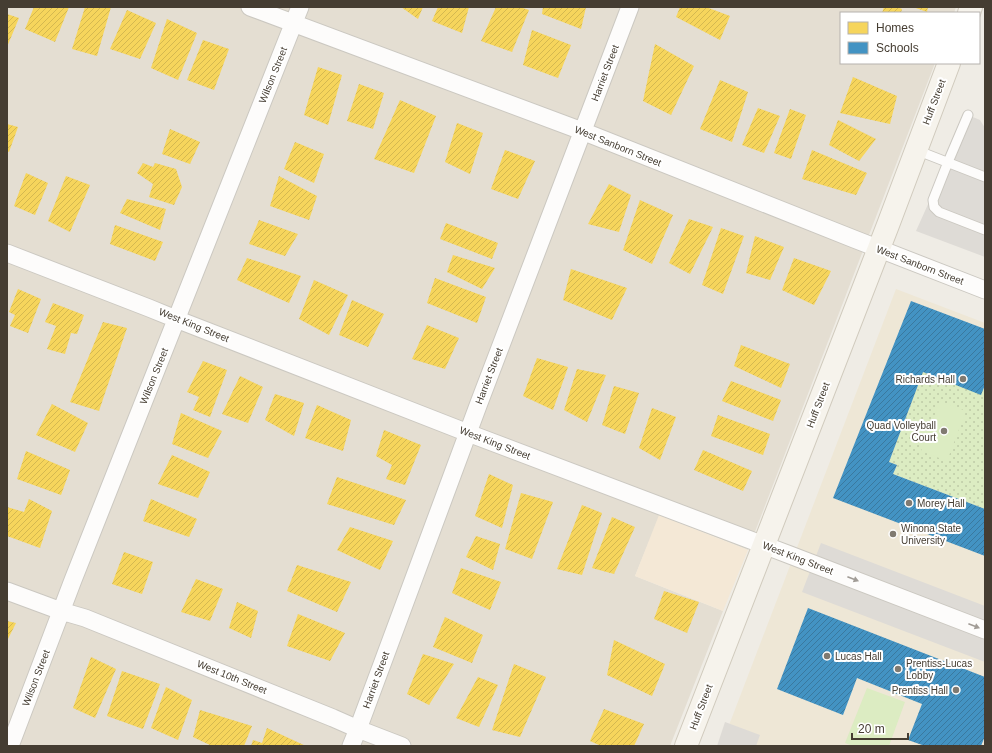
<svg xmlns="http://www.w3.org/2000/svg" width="992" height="753" font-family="Helvetica,sans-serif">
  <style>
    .residential { fill: #e4ded2 }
    .commercial { fill: #f4e8d6 }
    .education { fill: #eee7d6 }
    .park { fill: url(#park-dots) }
    .pitch { fill: #dcecc2 }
    .parking { fill: #dedbd6 }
    .homes { fill: url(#homes-hatch) }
    .schools { fill: url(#schools-hatch) }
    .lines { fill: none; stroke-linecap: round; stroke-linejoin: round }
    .lane-casing { stroke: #cbc8c1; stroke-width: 11 }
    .street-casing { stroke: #cbc8c1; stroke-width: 19 }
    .secondary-casing { stroke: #d0cabd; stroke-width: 24 }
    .lane { stroke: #fdfcfb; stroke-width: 9 }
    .street { stroke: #fdfcfb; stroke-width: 17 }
    .secondary { stroke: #f6f3ec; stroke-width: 22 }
    .oneway { fill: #a19c96 }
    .poi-dot { fill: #807a71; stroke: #fff; stroke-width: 1.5 }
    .labels { text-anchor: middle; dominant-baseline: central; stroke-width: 4; stroke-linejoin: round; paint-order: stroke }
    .street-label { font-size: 10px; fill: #453d32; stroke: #fff }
    .poi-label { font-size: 10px; fill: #453d32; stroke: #fff; text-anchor: start }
  </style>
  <defs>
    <pattern id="park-dots" width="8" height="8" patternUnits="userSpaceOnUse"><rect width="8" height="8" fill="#dcecc2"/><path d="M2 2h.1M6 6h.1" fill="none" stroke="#becba7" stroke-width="1.8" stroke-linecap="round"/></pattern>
    <pattern id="homes-hatch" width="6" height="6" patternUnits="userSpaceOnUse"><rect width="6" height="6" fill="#f6d55c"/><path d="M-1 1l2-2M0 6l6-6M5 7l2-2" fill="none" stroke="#d4b850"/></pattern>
    <pattern id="schools-hatch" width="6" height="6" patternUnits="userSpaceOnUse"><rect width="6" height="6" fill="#4393c3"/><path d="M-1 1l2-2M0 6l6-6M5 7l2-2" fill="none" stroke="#3a799f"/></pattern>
  </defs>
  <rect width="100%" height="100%" fill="#efece5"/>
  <!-- residential -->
  <path class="residential" d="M7,7h949l-2,6h-113v50h94l-187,487 -88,-35 -25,61 88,35 -53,135h-663z"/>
  <!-- commercial -->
  <path class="commercial" d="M659,515l89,35 -25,61 -88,-35z"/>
  <!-- education -->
  <path class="education" d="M896,289l89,34v423h-264z"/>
  <!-- park -->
  <path class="park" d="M923,372l58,22 4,-9v124l-92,-35 4,-9 -8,-3z"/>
  <!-- pitch -->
  <path class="pitch" d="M940,401l26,10 -19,50 -26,-10z
    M867,688l38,14 -16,44h-36l-8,-3z"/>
  <!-- parking -->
  <path class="parking" d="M968,115l12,5 5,8v129l-69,-26z
    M821,543l164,63v56l-183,-70z
    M725,722l35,13 -4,11h-39z"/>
  <!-- homes -->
  <path class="homes" d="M34,7h35l-14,35 -30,-13z
    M85,7h26l-14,49 -25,-7z
    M401,7h22l-5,12z
    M438,7h31l-7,26 -30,-12z
    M496,7h24l9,3 -17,42 -31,-11z
    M543,7h43l-5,22 -39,-15z
    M680,7h26l24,9 -10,24 -44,-23z
    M884,7h13l5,2 -1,4h-19z
    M913,7h15l-1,5z
    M127,10l29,13 -16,36 -30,-10z
    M7,14l12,4 -12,29z
    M167,19l30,14 -19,47 -27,-12z
    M532,30l39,15 -13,33 -35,-13z
    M203,40l26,9 -15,41 -27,-10z
    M655,44l39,22 -23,49 -28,-14z
    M318,67l24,8 -14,50 -24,-10z
    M853,77l44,19 -7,28 -50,-11z
    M720,80l28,12 -16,50 -32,-13z
    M359,84l25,9 -11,36 -26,-8z
    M400,100l36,16 -22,57 -40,-14z
    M758,108l22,8 -16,37 -22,-8z
    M790,109l16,6 -15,44 -17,-6z
    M838,120l38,19 -17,22 -30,-16z
    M457,123l26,10 -13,41 -25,-12z
    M7,124l11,3 -9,25 -2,-1z
    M170,129l30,13 -10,22 -28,-10z
    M295,142l29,12 -10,29 -30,-14z
    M505,150l30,11 -17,38 -27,-10z
    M812,150l55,23 -11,22 -54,-16z
    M143,163l10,4 2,-4 21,6 6,18 -8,18 -25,-8 4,-13 -16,-11z
    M26,173l22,10 -13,32 -21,-9z
    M66,176l24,9 -20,47 -22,-11z
    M279,176l38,20 -8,24 -39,-14z
    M609,184l22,11 -12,37 -31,-8z
    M127,199l39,10 -6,21 -40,-17z
    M640,200l33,15 -21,49 -29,-14z
    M689,219l24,8 -23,47 -21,-11z
    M259,220l39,14 -13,22 -36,-12z
    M446,223l52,20 -6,16 -52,-20z
    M115,225l48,17 -8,19 -45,-17z
    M721,228l23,8 -21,58 -21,-9z
    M755,236l29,11 -14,33 -24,-7z
    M453,255l42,13 -13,21 -35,-17z
    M247,258l54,18 -12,27 -52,-23z
    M794,258l37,13 -17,34 -32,-15z
    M571,269l56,19 -15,32 -49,-20z
    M435,278l51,19 -9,26 -50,-20z
    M314,280l34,15 -19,40 -30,-16z
    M18,289l23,10 -13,34 -18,-7 5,-11 -6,-3z
    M352,300l32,14 -16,33 -29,-12z
    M53,303l31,12 -7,19 -6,-1 -6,21 -18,-5 9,-23 -11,-4z
    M103,322l24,6 -28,83 -29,-9z
    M427,325l32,13 -14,31 -33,-10z
    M741,345l49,19 -9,24 -47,-22z
    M537,358l31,9 -15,43 -30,-14z
    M203,361l24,9 -17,47 -17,-7 6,-13 -12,-5z
    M577,369l29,6 -19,47 -23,-12z
    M240,376l23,11 -15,36 -26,-9z
    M731,381l50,19 -8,21 -51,-20z
    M614,386l25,7 -14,41 -23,-9z
    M275,394l29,9 -10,33 -29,-16z
    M52,404l36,19 -13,29 -39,-17z
    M317,405l34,15 -8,31 -38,-13z
    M652,408l24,9 -16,43 -21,-12z
    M181,413l41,18 -14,27 -36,-14z
    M718,415l52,19 -7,21 -52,-19z
    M384,430l37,15 -16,40 -19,-6 6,-14 -16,-9z
    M703,450l49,21 -9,20 -49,-21z
    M26,451l44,19 -9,25 -44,-16z
    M172,455l38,17 -12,26 -40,-14z
    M489,474l24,11 -11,43 -27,-12z
    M337,477l69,23 -12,25 -67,-21z
    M521,493l32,9 -21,57 -27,-10z
    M29,499l23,12 -12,37 -33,-12v-29l17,5z
    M151,499l46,20 -8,18 -46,-16z
    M582,505l20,8 -20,62 -25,-6z
    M612,517l23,10 -21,47 -22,-6z
    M350,527l43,14 -13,29 -43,-20z
    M476,536l24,8 -7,26 -27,-13z
    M124,552l29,10 -11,32 -30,-10z
    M297,565l54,17 -14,30 -50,-21z
    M461,568l40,14 -11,28 -38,-17z
    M196,579l27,10 -13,32 -29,-9z
    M664,591l35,11 -12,31 -33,-14z
    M237,602l21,9 -7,27 -22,-10z
    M298,614l47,19 -15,28 -43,-15z
    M445,617l38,18 -11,28 -39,-16z
    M7,621l9,2 -9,18z
    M614,640l51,24 -13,32 -45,-21z
    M423,654l31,10 -25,41 -22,-11z
    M91,657l25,12 -21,49 -22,-10z
    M514,664l32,13 -26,60 -28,-7z
    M122,671l38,13 -17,45 -36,-13z
    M478,677l20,8 -19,42 -23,-9z
    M166,687l26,13 -14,40 -27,-12z
    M604,709l40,15 -10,22h-33l-11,-5z
    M200,710l52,16 -8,20h-32l-19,-9z
    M267,728l39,18h-55l2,-6 9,3z"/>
  <!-- schools -->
  <path class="schools" d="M911,301l74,28v56l-4,10 -58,-23 -34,90 8,3 -4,9 92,35v47l-152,-58z
    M808,608l177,69v59l-4,10h-56l-17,-6 14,-36 -65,-26 -14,37 -66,-26z"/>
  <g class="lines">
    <!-- lane casing -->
    <g class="lane-casing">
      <path id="lane" d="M968,115l-20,47 -15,38 1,7 5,5 46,18
        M916,150l69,27"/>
    </g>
    <!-- street casing -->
    <g class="street-casing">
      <path id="street" d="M250,7l332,124 272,108 131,51
        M7,253l142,55 27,11 292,114 322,122 195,75
        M7,591l54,20 24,7 248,100 25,11 44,17
        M10,746l63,-166 227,-573
        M351,746l7,-17 121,-326 151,-396"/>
    </g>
    <!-- secondary casing -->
    <g class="secondary-casing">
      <path id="secondary" d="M969,13l2,-6
        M686,746l202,-521 61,-162"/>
    </g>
    <!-- lane -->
    <use href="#lane" class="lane"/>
    <!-- street -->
    <use href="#street" class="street"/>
    <!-- secondary -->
    <use href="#secondary" class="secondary"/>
  </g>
  <!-- one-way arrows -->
  <defs><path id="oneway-solid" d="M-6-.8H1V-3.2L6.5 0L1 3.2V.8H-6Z"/></defs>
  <g class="oneway">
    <use href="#oneway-solid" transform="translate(853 579) rotate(21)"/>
    <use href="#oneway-solid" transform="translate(974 626) rotate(21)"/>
  </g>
  <!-- markers -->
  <g class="poi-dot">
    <circle cx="963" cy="379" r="4"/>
    <circle cx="944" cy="431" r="4"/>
    <circle cx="909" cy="503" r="4"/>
    <circle cx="893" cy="534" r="4"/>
    <circle cx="827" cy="656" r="4"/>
    <circle cx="898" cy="669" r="4"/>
    <circle cx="956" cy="690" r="4"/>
  </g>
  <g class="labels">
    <!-- street labels -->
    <g class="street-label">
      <text transform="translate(605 73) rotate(-69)">Harriet Street</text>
      <text transform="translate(273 75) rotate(-68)">Wilson Street</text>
      <text transform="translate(934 102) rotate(-69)">Huff Street</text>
      <text transform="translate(618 146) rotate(22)">West Sanborn Street</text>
      <text transform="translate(920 265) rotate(21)">West Sanborn Street</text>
      <text transform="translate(194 325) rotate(22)">West King Street</text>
      <text transform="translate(154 376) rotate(-68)">Wilson Street</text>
      <text transform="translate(489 376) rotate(-69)">Harriet Street</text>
      <text transform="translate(818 405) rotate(-69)">Huff Street</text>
      <text transform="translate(495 443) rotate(21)">West King Street</text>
      <text transform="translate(798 558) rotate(21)">West King Street</text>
      <text transform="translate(232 677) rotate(22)">West 10th Street</text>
      <text transform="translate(36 678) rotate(-69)">Wilson Street</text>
      <text transform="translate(376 680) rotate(-70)">Harriet Street</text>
      <text transform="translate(701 707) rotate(-69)">Huff Street</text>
    </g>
    <!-- poi labels -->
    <g class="poi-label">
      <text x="955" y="379" text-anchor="end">Richards Hall</text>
      <text x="936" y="425" text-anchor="end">Quad Volleyball<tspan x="936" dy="12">Court</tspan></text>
      <text x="917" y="503">Morey Hall</text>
      <text x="901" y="528">Winona State<tspan x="901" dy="12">University</tspan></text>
      <text x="835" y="656">Lucas Hall</text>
      <text x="906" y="663">Prentiss-Lucas<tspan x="906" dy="12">Lobby</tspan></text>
      <text x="948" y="690" text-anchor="end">Prentiss Hall</text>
    </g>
  </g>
  <!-- border -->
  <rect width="992" height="753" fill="none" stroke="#453d32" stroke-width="16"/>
  <!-- legend -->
  <rect x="840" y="12" width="140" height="52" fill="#ffffff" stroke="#b5b1ad"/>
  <rect x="848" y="22" width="20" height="12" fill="#f6d55c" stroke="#b5b1ad"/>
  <text x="876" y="32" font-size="12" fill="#453d32">Homes</text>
  <rect x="848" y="42" width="20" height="12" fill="#4393c3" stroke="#b5b1ad"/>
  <text x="876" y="52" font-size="12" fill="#453d32">Schools</text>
  <!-- scale -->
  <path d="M852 733v6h56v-6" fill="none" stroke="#453d32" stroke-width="2"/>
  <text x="858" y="733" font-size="12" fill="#453d32" stroke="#ffffff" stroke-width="3" paint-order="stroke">20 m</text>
</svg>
